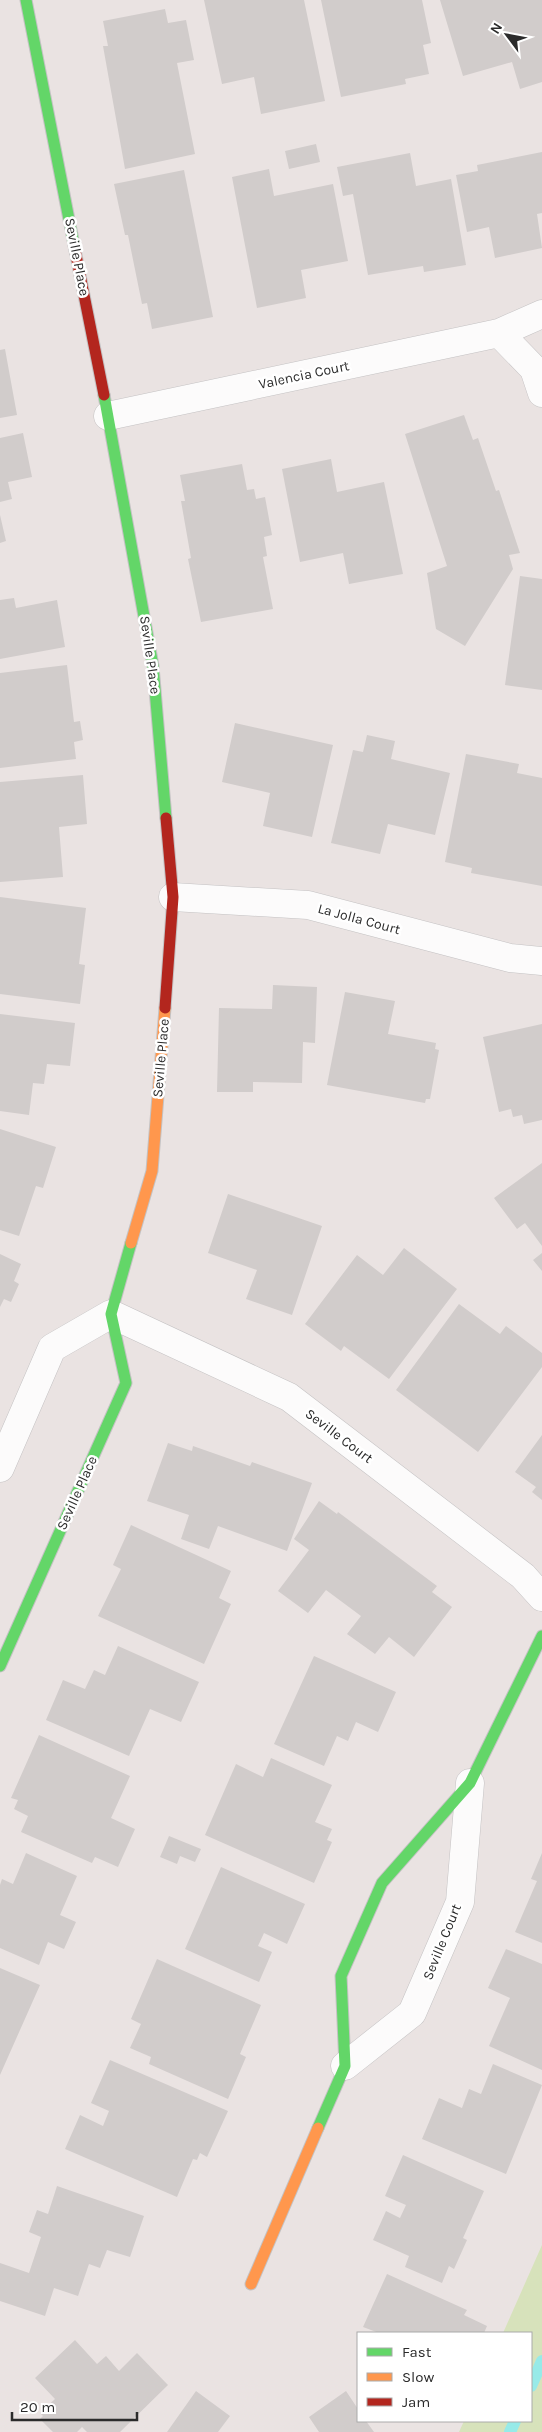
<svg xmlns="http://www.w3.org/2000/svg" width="542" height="2432" font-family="Karla,sans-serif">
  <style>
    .green { fill: #d7e2bb }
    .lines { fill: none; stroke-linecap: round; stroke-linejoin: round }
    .stream { stroke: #97eae8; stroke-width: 12 }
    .building { fill: #d1cccb }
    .street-casing { stroke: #c4c2c3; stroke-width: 29 }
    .fast-casing { stroke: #c4c2c3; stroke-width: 13 }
    .slow-casing { stroke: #c4c2c3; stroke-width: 13 }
    .jam-casing { stroke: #c4c2c3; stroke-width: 13 }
    .street { stroke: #fcfbfb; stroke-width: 28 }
    .fast { stroke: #63d668; stroke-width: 11 }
    .slow { stroke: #ff974d; stroke-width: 11 }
    .jam { stroke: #b3261e; stroke-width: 11 }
    .labels { text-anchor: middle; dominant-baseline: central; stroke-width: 5; stroke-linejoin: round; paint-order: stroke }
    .street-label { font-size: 14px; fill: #2b2b2b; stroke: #fff }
  </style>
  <rect width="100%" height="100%" fill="#eae3e2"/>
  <!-- green -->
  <path class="green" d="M542,2245v187h-83l5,-11h67v-88h-28z"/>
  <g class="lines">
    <!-- stream -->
    <path class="stream" d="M531,2386l11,-25
      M510,2432l5,-11"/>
  </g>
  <!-- building -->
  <path class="building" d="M204,0h100l21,101 -64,13 -7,-37 -32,7z
    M321,0h101l9,43 -8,2 6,29 -24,5 1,5 -65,13z
    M440,0h102v82l-22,7 -8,-27 -49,14z
    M165,9l3,14 18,-3 8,40 -17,3 18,91 -70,15 -22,-123h5l-5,-25z
    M316,144l4,18 -31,7 -4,-18z
    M542,152v61l-5,1 5,34 -47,10 -6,-31 -22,5 -11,-57 22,-4 -1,-6z
    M410,153l6,33 35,-7 15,86 -42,7 -1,-6 -55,9 -15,-81 -10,2 -6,-29z
    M269,169l5,27 59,-12 15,77 -47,9 5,28 -49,10 -25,-131z
    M184,170l29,147 -61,12 -5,-26 -5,1 -14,-69h-3l-11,-51z
    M5,349l12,66 -17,3v-68z
    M464,415l9,25 5,-2 18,53 3,-1 21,63 -11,2 4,14 -48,77 -29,-17 -9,-56 20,-7 -42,-132z
    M23,433l9,44 -24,5 4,17 -12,3v-64z
    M331,459l6,33 47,-10 19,92 -54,10 -6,-31 -43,9 -18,-93z
    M242,464l5,26 7,-1 2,10 9,-2 7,38 -8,2 3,19 -4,1 10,52 -72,13 -13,-63 3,-1 -10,-57h4l-5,-26z
    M0,515l6,26 -6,2z
    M520,576l22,3v111l-37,-5z
    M14,598l2,10 41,-8 8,47 -65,12v-59z
    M67,665l7,57 6,-1 3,19 -9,2 2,17 -76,9v-95z
    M235,723l98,22 -21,92 -49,-11 7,-33 -48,-11z
    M367,735l28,6 -4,18 59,14 -15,62 -47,-11 -8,30 -49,-11 22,-93 10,2z
    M466,754l53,10 -2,9 25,5v108l-71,-13 1,-5 -27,-6z
    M83,775l4,49 -28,3 4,50 -63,5v-100z
    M0,897l86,11 -7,56 6,1 -5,39 -80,-10z
    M273,985l44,2 -2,56 -12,-1 -1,41 -49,-1v10h-36l2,-84 53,1z
    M345,992l50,9 -7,33 48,9 -1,6 4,1 -9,49h-4l-1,4 -98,-18z
    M0,1014l75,9 -5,43 -23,-2 -3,20 -11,-1 -4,32 -29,-4z
    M542,1024v96l-18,4 -2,-9 -9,2 -2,-8 -12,3 -16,-75z
    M0,1129l56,18 -13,41 -7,-2 -17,50 -19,-6z
    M542,1163v83l-17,-23 -8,6 -23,-31z
    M228,1194l94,32 -30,89 -46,-16 11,-29 -49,-17z
    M404,1248l53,41 -68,90 -45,-33 -3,5 -36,-27 52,-69 26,20z
    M542,1253v18l-9,-11z
    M0,1254l21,10 -7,17 5,3 -8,18 -7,-3 -4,8z
    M459,1304l41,30 6,-8 36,27v14l-64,85 -82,-62z
    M542,1435v65l-10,-8 4,-5 -21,-15z
    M168,1443l24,8 1,-5 57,20 2,-4 60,21 -25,68 -69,-25 -9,23 -28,-10 8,-24 -42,-14z
    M319,1501l18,13 1,-2 99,74 -5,6 20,15 -38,50 -25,-20 -14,17 -28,-20 14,-18 -35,-26 -18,23 -30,-22 31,-41 -15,-11z
    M131,1525l100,46 -12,27 12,6 -27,60 -106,-48 23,-47 -8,-4z
    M118,1646l81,36 -18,40 -31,-13 -21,47 -83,-36 17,-40 22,9 9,-19 11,5z
    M314,1656l82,36 -18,40 -22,-10 -8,19 -11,-5 -13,30 -50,-22z
    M39,1735l91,41 -19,42 24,11 -17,38 -23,-10 -3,6 -71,-31 7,-16 -14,-7 4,-9 -7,-2z
    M271,1758l61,27 -17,37 17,7 -5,11 5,2 -18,41 -109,-48 31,-71 27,13z
    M169,1836l32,13 -6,13 -15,-6 -3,8 -17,-7z
    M26,1853l51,23 -17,39 16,7 -12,27 -16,-7 -9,23 -39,-17v-63l2,-6 11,5z
    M542,1853v90l-27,-11 22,-51 -6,-2z
    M221,1867l84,37 -18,40 -23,-11 -6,13 14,6 -13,30 -74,-33z
    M506,1949l36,15v106l-53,-24 21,-48 -22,-10z
    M157,1959l104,46 -21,49 6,3 -18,42 -79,-35 2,-7 -21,-9 11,-24 -10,-5z
    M0,1968l40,17 -40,90z
    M110,2060l118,51 -21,46 -7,-4 -3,7 -4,-1 -16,38 -112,-48 15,-34 23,11 6,-15 -18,-8z
    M493,2064l49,21 -36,89 -84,-35 17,-41 23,10 7,-19 12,5z
    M403,2155l81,36 -21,47 4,2 -13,29 -5,-3 -7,17 -37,-16 4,-11 -36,-16 13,-29 14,7 6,-13 -21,-9z
    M57,2186l87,30 -14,41 -23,-7 -7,18 -11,-4 -11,32 -24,-8 -9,28 -45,-15v-38l29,10 12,-36 -12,-5 8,-22 11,4z
    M387,2274l80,36 -3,5 23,11 -3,7h-105l-16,-6z
    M75,2340l22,24 9,-8 13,15 18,-18 31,32 -48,47h-33l-5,-5 -5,5h-24l-13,-13 3,-3 -3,-3 15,-14 -20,-21z
    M196,2391l34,25 -12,16h-51z
    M346,2391l12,18v12h8l8,11h-55l-10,-15z"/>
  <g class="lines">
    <!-- street casing -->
    <g class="street-casing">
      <path id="street" d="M499,333l35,36 8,24
        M108,416l391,-83 43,-19
        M173,897l135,8 202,53 32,3
        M0,1468l52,-120 59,-34 178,83 234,179 19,21
        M345,2066l67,-53 48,-111 10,-119"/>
    </g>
    <!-- fast casing -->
    <g class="fast-casing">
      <path id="fast" d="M26,0l49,250
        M104,395l49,271 13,152
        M0,1666l126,-283 -15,-69 20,-71
        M318,2128l27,-62 -4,-90 41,-93 88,-100 72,-147"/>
    </g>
    <!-- slow casing -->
    <g class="slow-casing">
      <path id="slow" d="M131,1243l21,-72 13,-163
        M251,2284l67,-156"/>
    </g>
    <!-- jam casing -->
    <g class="jam-casing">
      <path id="jam" d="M75,250l29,145
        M165,1008l8,-111 -7,-79"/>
    </g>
    <!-- street -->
    <use href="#street" class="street"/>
    <!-- fast -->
    <use href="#fast" class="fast"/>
    <!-- slow -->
    <use href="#slow" class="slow"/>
    <!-- jam -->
    <use href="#jam" class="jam"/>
  </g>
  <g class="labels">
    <!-- street labels -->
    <g class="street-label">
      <text transform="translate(77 257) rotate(79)">Seville Place</text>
      <text transform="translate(304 375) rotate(-12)">Valencia Court</text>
      <text transform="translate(150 655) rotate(82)">Seville Place</text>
      <text transform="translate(359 919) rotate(15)">La Jolla Court</text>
      <text transform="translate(161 1058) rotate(-85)">Seville Place</text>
      <text transform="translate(339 1436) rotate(37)">Seville Court</text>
      <text transform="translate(77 1493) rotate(-66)">Seville Place</text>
      <text transform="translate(442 1942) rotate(-68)">Seville Court</text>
    </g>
  </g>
  <!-- legend -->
  <rect x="357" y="2332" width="175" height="90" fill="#ffffff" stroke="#aaaaaa"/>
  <rect x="367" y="2348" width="25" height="8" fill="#63d668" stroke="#aaaaaa"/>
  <text x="402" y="2357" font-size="15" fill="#2b2b2b">Fast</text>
  <rect x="367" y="2373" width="25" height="8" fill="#ff974d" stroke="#aaaaaa"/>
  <text x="402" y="2382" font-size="15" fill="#2b2b2b">Slow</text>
  <rect x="367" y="2398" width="25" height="8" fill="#b3261e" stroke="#aaaaaa"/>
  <text x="402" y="2407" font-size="15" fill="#2b2b2b">Jam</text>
  <!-- north arrow -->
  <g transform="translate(507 35) rotate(302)" stroke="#ffffff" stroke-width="4" paint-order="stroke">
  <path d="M0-4L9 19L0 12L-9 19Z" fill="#2b2b2b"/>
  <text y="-8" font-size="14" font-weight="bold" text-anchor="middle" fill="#2b2b2b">N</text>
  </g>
  <!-- scale -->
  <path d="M12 2412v8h125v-8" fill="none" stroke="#2b2b2b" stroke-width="2.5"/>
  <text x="20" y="2412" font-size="15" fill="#2b2b2b" stroke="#ffffff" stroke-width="4" paint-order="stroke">20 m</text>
</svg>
